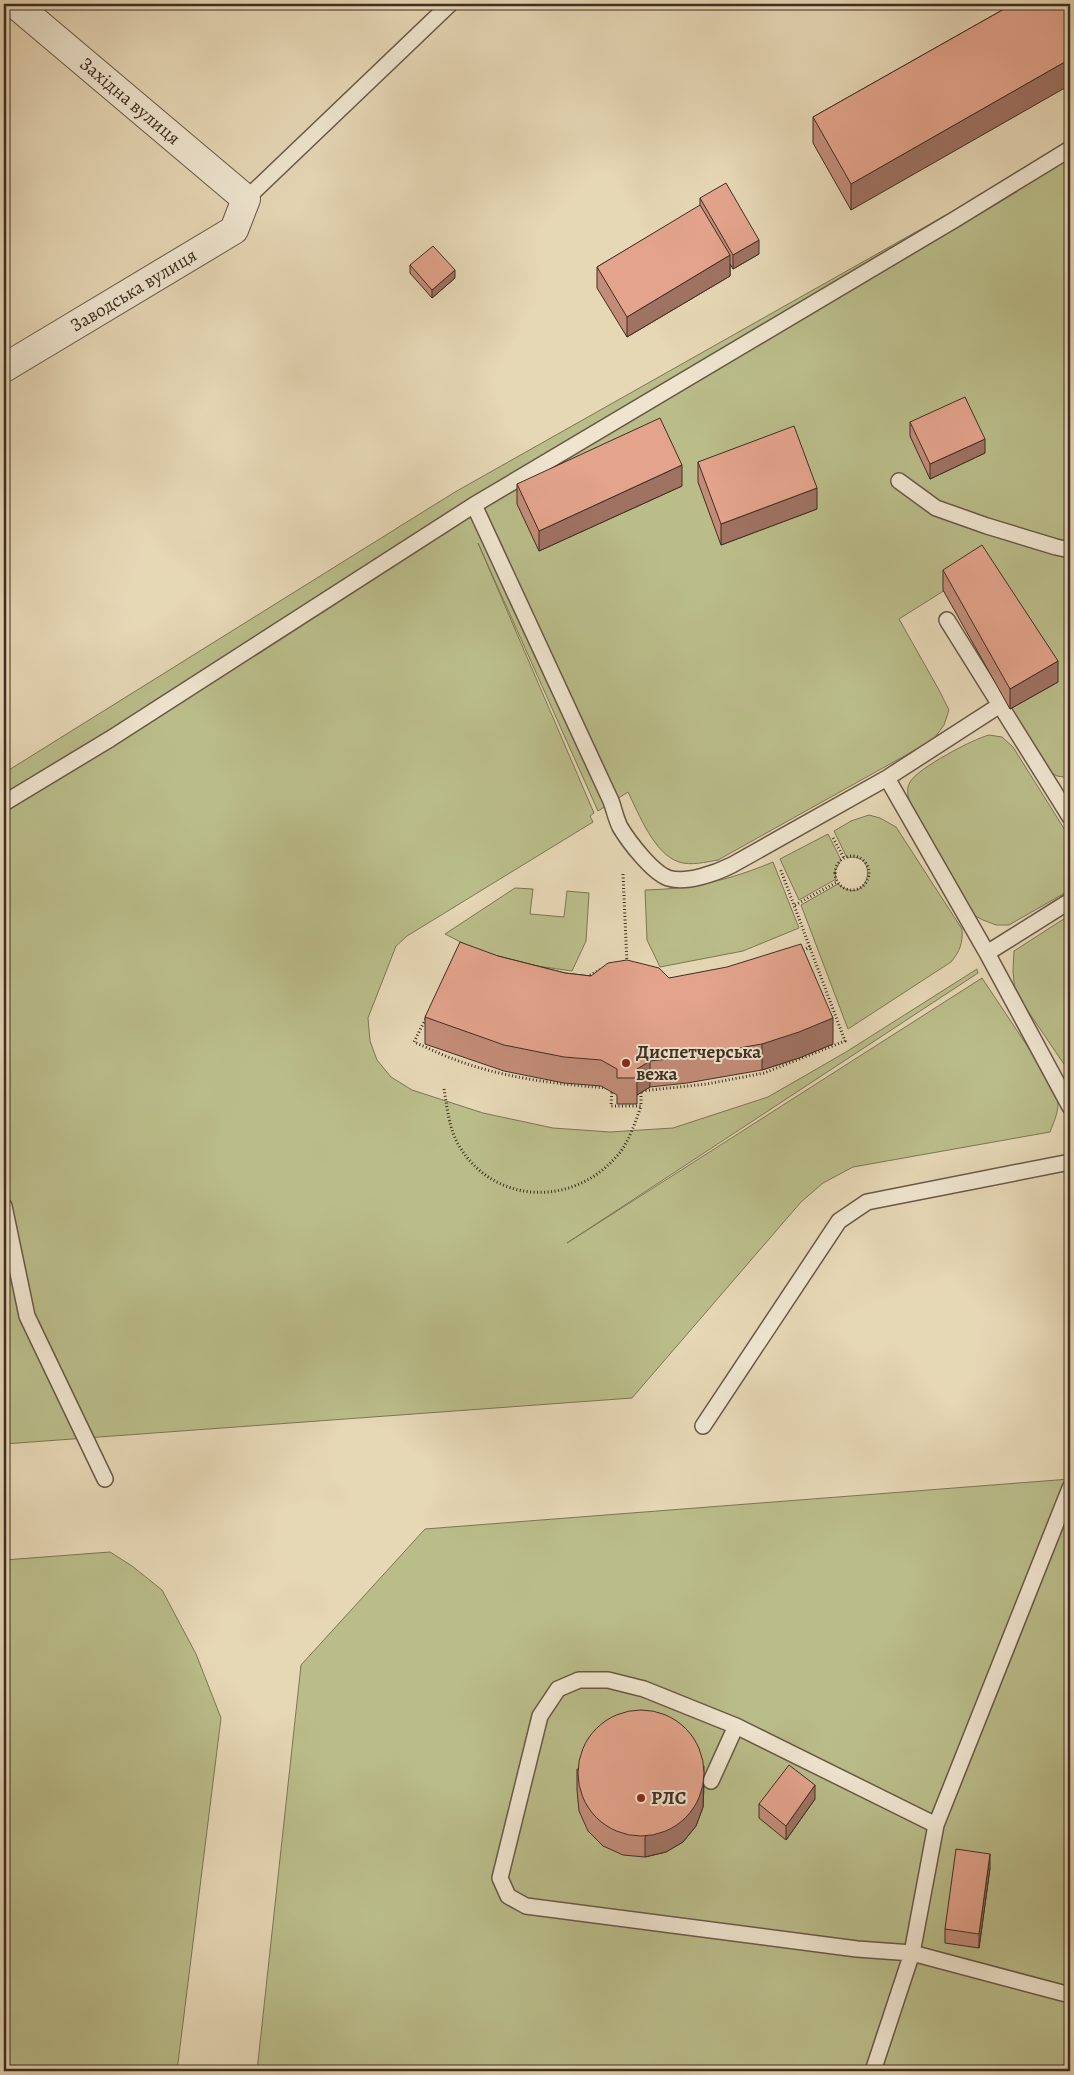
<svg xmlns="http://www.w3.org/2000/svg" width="1074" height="2075" font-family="Alegreya,serif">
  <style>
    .green { fill: #babd8a; stroke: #7c7656 }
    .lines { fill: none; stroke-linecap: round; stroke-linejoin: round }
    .lane-casing { stroke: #695847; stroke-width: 18 }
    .street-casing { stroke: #695847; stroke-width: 30 }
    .path { stroke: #3f2e22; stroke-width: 3; stroke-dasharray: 1 2.5; stroke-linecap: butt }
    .lane { stroke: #efe5cf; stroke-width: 15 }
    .street { stroke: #efe5cf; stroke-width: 28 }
    .wall { fill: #c38c78; stroke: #3f2e22 }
    .shaded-wall { fill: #9f7262; stroke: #3f2e22 }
    .building { fill: #e3a38c; stroke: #3f2e22 }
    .poi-dot { fill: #8f2418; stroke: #efe5cf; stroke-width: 2 }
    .labels { text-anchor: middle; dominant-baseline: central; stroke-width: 4; stroke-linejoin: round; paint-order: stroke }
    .street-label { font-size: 19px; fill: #3f2e22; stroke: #efe5cf }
    .poi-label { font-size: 19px; font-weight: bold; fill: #3f2e22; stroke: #efe5cf; text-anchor: start }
  </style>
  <rect width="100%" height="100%" fill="#e6d7b5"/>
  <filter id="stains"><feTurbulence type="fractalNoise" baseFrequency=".004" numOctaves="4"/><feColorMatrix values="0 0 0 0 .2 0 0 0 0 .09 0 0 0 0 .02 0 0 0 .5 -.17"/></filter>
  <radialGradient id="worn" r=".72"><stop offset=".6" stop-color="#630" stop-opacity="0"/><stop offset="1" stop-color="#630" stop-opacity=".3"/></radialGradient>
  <!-- green -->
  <path class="green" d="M1070,145v633l-13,-2 -7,-4 -40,-63 -30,-141 -81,51 40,71 10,20 -5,15 -11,15 -215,120c-12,2 -27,6 -39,2 -25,-8 -40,-48 -51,-70l-30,19 -120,-268 116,270 -4,3 3,6 -186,114 -11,10 -28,72 2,23 7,19 14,17 21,13 71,23 70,15 57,4 63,-4 95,-31 78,-45 131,-83 1,4 -411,270 415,-265 70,105c10,20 6,29 -2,49l-197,35 -30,16 -22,19 -169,196 -628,46v-671l451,-281z
    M989,735l13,2 11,10 57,91v52l-61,35h-13l-13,-5 -13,-7 -58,-105c-3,-9 -7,-17 -2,-26 8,-14 63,-43 79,-47z
    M869,815l11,3 16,9 66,102c1,14 -2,22 -11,33l-103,67 -47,-124 37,-21c31,26 43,-34 9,-26l-13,-27 17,-10z
    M828,834l13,26 -6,11 1,8 -37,21 -19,-41z
    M773,862l26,66 -56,23 -83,16 -13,-27 -2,-50c47,-1 85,-10 128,-28z
    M515,888l18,1 -3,25 34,3 3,-26 22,2 -3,48 -14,30 -49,-7 -39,-10 -39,-20z
    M1070,915v158l-55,-81 -2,-21 1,-20z
    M1070,1479v592h-813l44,-406 124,-136z
    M110,1552l22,14 30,24 34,64 25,64 -44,353h-173v-511z"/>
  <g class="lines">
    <!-- lane casing -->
    <g class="lane-casing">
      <path id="lane" d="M246,199l204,-195
        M899,481l37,27 51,18 69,21 14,3
        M474,505l137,296c3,8 5,18 9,26 9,15 32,45 48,51 18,6 48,-5 64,-13l155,-87 113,-73
        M947,620l123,197
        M887,778l100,175 83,154
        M4,803l106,-64 364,-234 480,-285 116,-71
        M987,953l83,-52
        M4,1206l23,110 78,163
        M703,1426l136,-205 28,-19 203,-40
        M711,1781l25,-55
        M936,1825l-200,-99 -92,-37 -36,-9h-29l-21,9 -18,27 -40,162 8,18 18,10 331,43 55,4 24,-128 134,-337
        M873,2071l39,-118 158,42"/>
    </g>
    <!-- street casing -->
    <g class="street-casing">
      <g id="street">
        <path id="s1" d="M4,368l230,-138 12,-31 -231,-195"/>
      </g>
    </g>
    <!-- path -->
    <path class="path" d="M833,838l11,20
      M835 873a17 17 0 1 1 34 0a17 17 0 1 1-34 0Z
      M623,874l4,89
      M795,905l42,-23
      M800,952l10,-5
      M587,977l16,-9
      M427,1016l-13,26c14,6 28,13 42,18 48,18 100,24 151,28
      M444,1089c3,18 5,39 14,55 34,60 113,64 158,13 12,-12 19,-34 25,-51
      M612,1089l-1,17h30v-15l66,-7 57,-11 81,-32 -65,-173"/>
    <!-- lane -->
    <use href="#lane" class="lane"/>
    <!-- street -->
    <use href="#street" class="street"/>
  </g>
  <!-- wall -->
  <path class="wall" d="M1013,4l-162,206 -38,-67v-26z
    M700,198l59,56 -26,15 -3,-5v12l-103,61 -30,-49v-21l103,-61z
    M410,265l45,13 -23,20 -22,-25z
    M910,422l75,31 -55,26 -20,-43z
    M698,462l119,47 -96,36 -23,-63z
    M517,484l165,2 -143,65 -22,-47z
    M943,570l115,112 -48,27 -67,-119z
    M498,956l67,17 26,3 242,68 -34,14 -37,12 -75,13 -37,4 -13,8v9h-20v-9l-16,-9 -37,-3 -60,-12 -79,-27v-27z
    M577,1769l127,17 -1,21 -7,19 -13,16 -17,10 -21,5 -22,-2 -20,-9 -15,-15 -9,-20 -2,-21z
    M815,1799l-29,41 -27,-22v-14z
    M990,1868l-11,80 -34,-5v-14z"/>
  <!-- shaded-wall -->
  <path class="shaded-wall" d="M1070,59v26l-219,125v-26z
    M759,240v14l-26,15v-14z
    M730,255v21l-103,61v-20z
    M455,270v8l-23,20v-8z
    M985,439v14l-55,26v-15z
    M682,465v21l-143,65v-20z
    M817,488v21l-96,36v-21z
    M1058,661v21l-48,27v-20z
    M833,1018v26l-34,14 -37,12v-26z
    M650,1061v26l-13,8v-26z
    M704,1766l-1,41 -7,19 -13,16 -17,10 -21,5v-20z
    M815,1785v14l-29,41v-14z
    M990,1854v14l-11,80v-14z"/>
  <!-- building -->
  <path class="building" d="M1013,4h57v55l-219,125 -38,-67z
    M726,183l33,57 -26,15 -33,-57z
    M700,205l30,50 -103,62 -30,-50z
    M433,246l22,24 -23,20 -22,-25z
    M965,397l20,42 -55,25 -20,-42z
    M660,418l22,47 -143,66 -22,-47z
    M794,426l23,62 -96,36 -23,-62z
    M982,545l76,116 -48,28 -67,-119z
    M460,942l38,14 67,17 26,3 17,-13 19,-3 32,8 10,10 58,-11 74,-23 32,74 -34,14 -37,12 -75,13 -37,4 -13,8v9h-20v-9l-16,-9 -37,-3 -60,-12 -79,-28z
    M578 1773a63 63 0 1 1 126 0a63 63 0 1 1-126 0Z
    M789,1765l26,20 -29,41 -27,-22z
    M956,1849l34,5 -11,80 -34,-5z"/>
  <!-- markers -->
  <g class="poi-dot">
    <circle cx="626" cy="1063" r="5"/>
    <circle cx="641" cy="1798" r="5"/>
  </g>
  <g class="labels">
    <!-- street labels -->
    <g class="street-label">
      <text transform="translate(130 101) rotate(40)">Західна вулиця</text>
      <text stroke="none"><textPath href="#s1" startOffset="151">Заводська вулиця</textPath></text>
    </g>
    <!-- poi labels -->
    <g class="poi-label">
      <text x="636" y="1052">Диспетчерська<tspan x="636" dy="22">вежа</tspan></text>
      <text x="651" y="1798">РЛС</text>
    </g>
  </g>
  <!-- margin -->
  <rect width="1074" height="2075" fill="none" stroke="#e6d7b5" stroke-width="20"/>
  <rect x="5" y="5" width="1064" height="2065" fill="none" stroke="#3f2e22" stroke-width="2.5"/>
  <rect x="10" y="10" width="1054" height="2055" fill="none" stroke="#3f2e22"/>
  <rect width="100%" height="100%" filter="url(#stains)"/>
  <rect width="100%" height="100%" fill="url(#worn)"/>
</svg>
